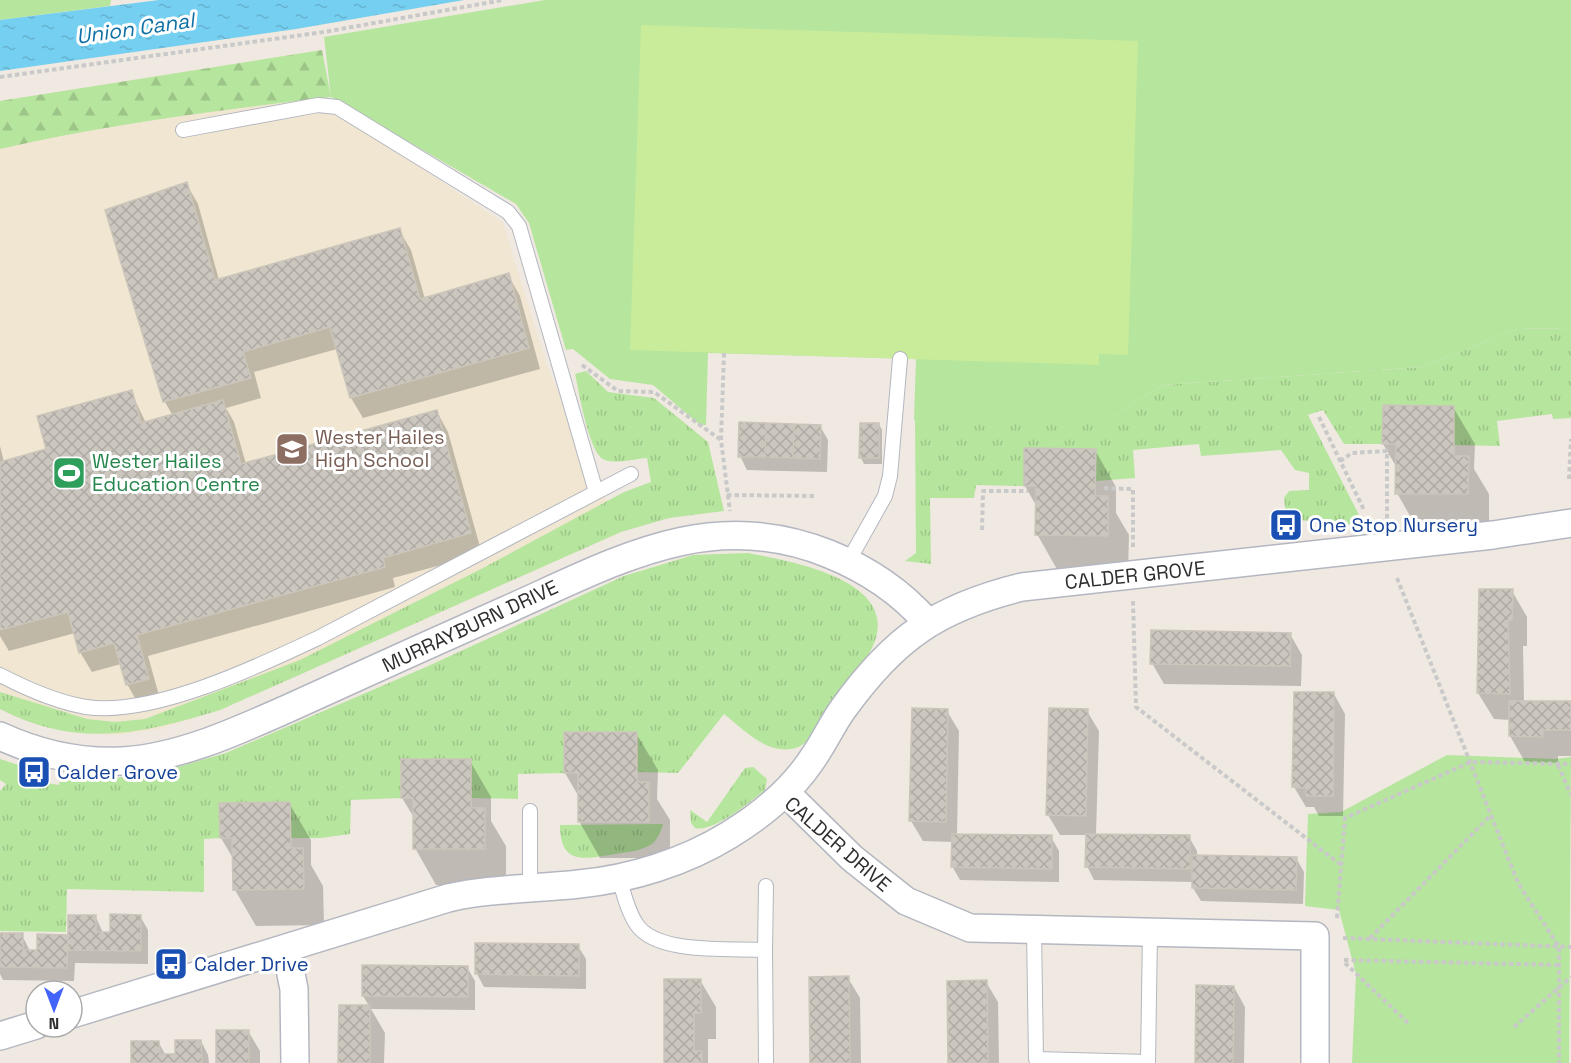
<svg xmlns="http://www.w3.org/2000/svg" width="1571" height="1063" font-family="'Space Grotesk',sans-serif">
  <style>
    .education { fill: #f0e6d1 }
    .grass { fill: url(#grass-tufts) }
    .forest { fill: url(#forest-firs) }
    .park { fill: #b6e59e }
    .pitch { fill: #c9ec9a }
    .water { fill: url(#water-ripples) }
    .shadow { fill: #0003 }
    .building { fill: url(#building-cross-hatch); stroke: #cbc5ba; stroke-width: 1.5 }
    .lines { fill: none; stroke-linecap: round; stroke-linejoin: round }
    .service-casing { stroke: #b4b7c1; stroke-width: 16 }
    .minor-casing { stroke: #b4b7c1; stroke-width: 30 }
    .path { stroke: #c9c9c9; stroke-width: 4; stroke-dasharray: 4.5 3; stroke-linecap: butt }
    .service { stroke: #fff; stroke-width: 14 }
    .minor { stroke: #fff; stroke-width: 27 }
    .labels { text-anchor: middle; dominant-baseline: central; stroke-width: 6; stroke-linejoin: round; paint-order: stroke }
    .education-label { font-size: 20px; fill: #785e54; stroke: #fff; text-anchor: start }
    .leisure-label { font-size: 20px; fill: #27864d; stroke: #fff; text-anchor: start }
    .transit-label { font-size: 20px; fill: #164399; stroke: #fff; text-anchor: start }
    .street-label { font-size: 20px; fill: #2e2e2e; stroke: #fff }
    .water-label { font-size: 21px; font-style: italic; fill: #0d6fa3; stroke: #fff }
  </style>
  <defs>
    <pattern id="grass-tufts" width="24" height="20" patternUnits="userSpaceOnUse" patternTransform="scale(1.5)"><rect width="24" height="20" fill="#b6e59e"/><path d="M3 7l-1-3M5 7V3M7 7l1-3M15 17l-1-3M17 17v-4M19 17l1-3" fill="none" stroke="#9dc588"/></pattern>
    <pattern id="forest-firs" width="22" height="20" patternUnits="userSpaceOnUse" patternTransform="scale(1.5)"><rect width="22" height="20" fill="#b6e59e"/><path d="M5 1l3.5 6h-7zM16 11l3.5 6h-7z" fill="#9dc588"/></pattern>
    <pattern id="water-ripples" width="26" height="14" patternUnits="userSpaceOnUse" patternTransform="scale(1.5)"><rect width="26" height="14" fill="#75cff0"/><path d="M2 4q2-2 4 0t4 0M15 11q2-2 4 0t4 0" fill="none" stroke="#66b2ce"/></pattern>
    <pattern id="building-cross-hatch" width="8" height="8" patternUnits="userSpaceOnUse" patternTransform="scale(1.5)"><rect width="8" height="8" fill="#cbc7bf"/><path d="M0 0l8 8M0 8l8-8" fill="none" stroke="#afaba4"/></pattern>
  </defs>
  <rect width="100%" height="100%" fill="#efe9e1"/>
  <!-- education -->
  <path class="education" d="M322,50l7,56 174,117 44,143 74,166 -401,178 -61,19 -42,6 -50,-3 -57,-18 -10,-5v-608z"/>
  <!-- grass -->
  <path class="grass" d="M1571,328v90l-18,1 -1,-5 -55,7 3,25 -46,-1v-39l-71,-1 -1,39h-38l-21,-34 -15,5 55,108 -9,2 -68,-6 -2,-21 5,-7 20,-1v-17l-14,-3 -14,-20 -80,6 -2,-12 -66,6 2,28 -39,3v-32l-71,-1 -1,38 -48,-1 -2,13h-44l1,66 -26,-3 11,-8 -1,-133h193l55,-35 259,-18 95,-38z
    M586,371l22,21 46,6 54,44 16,69 -55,7 -48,14 -401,178c-78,24 -143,39 -220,-1v-17l87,27 28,3 30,-3 155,-59 183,-92 141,-76 27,-10 -4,-24c-13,1 -29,6 -42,2 -16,-5 -26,-69 -30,-86z
    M748,553c42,8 157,27 124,95 -9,19 -28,33 -39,51 -11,17 -19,47 -42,50 -26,4 -48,-20 -67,-35l-46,59 -41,-1v-40h-73v41l-46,1v25l-47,-1 -70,-39v39l-50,2 -1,34 -29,4h-30l-1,-36 -70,1v35l-16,1v53l-137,-3 -1,43 -66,-1v-140l6,-7 -6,-4v-21l28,9 -2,11 33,6 2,-10 55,3 55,-9 55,-16 200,-86 198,-91 69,-21z
    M753,767l14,12 -2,11c-15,12 -52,43 -70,38l-4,-5 -1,-13 17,12 38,-54z
    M663,824c-2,7 -5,15 -11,20 -11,7 -24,8 -36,10 -31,5 -56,12 -56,-29z"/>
  <!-- forest -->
  <path class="forest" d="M322,50l9,47c-111,13 -222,27 -331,52v-48z"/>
  <!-- park -->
  <path class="park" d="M0,0h111l-1,6 -110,14z
    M545,0h1026v328l-54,1 -95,38 -259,18 -55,35h-194l2,-61 -208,-6 -2,72h-6l-47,-40 -43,-6 -37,-30 -7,1 -37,-127 -13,-19 -185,-107 -7,-60z
    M1447,755l108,4 16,-2 -2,306h-217l4,-89 -17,-64 -34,-4 3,-92 33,-2z"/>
  <!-- pitch -->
  <path class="pitch" d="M641,25l497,16 -10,314 -29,-1v11l-469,-15z"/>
  <!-- water -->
  <path class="water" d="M159,0h305l-168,29 -296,42v-51z"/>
  <!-- shadow -->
  <path class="shadow" d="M186,183l12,21 21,76 180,-50 12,20 14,49 83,-24 12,21 20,73 -177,49 -12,-20 -14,-49 -83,23 7,26 -35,10 8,14 12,42 191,-52 11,20 34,122 -89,24 2,9 -247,69 12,43 -21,6 -12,-21 -6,-20 -29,8 -12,-20 -5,-19 -66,18 -9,-15v-190l4,16 44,-12 83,-58 15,31 27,-7 -8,-14 -58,-191z
    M1384,406l69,1 22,37 -1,25 15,25v36h-71l-21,-37v-25l-14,-24z
    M879,424l3,6v34h-18l-3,-6z
    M820,426l8,14 -1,32 -80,-2 -7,-14z
    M1095,450l21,37v26l13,22 -1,37 -70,-1 -21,-37v-27l-12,-21z
    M1512,591l15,26v29h-4l1,56 47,1v53h-13v7l-33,-1 -15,-26v-16l-16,-1 -16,-26z
    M1290,634l12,21 -1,31 -137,-2 -12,-21z
    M1334,694l11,20 -2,102h-24l-5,-9h-8l-12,-20z
    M947,711l12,20 -2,104 94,2 8,14v31l-99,-2 -8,-14 1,-24 -30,-1 -12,-20z
    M1087,711l12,20 -3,104 93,2 8,14v5l99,2 8,14 -1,32 -102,-3 -8,-13v-6l-99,-2 -7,-14v-31h-27l-12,-20z
    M636,733l22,37 -1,29 13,21v38h-70l-21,-37v-24l-14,-24z
    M470,761l21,36v24l15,25v39h-70l-21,-37v-29l-13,-21z
    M289,803l22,37v25l12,21 1,39 -68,1 -21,-36 -1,-30 -13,-22z
    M140,916l8,14v34l-73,-1 -1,18 -71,-1 -3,-6v-39h22l8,16h8l1,-15h30l27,-19 7,16h8z
    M578,946l8,13v30l-102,-2 -7,-13z
    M467,967l8,14v29l-104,-1 14,24 -1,30h-44l29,-57 -6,-10z
    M848,978l12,20 1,65h-50z
    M700,980l16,27v32h-8v24h-42z
    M986,982l12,20 1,61h-49z
    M1234,987l11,20 -1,56h-48z
    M248,1031l12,20v12h-42z
    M201,1041l7,14 1,8h-77l27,-20 7,13h10z"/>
  <!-- building -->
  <path class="building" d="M187,182l28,98 185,-52 20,71 89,-26 20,75 -179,50 -20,-71 -87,25 8,26 -88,24 -58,-192z
    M132,390l9,33 82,-23 18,64 196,-54 34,123 -88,25 2,9 -248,68 12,44 -23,6 -12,-42 -35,10 -11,-41 -68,18v-168l46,-13 -9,-33z
    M1383,405l71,1v50h15l-1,38h-73l1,-50h-14z
    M739,422l27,1 -1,34h-27z
    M766,423l28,1 -1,34 -28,-1z
    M860,423h19v35h-20z
    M794,424l27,1 -1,34 -27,-1z
    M1024,448l72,1 -1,47h13v40l-73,-1 1,-49h-12z
    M1479,589h34l-1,31h-4l2,74 -33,-1z
    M1151,630l140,3 -1,33 -140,-2z
    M1294,692h40l-1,104h-27v-8l-14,-1z
    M1509,701h62v29h-28v7l-34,-1z
    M912,708l36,1 -2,113 -37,-1z
    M1049,708l39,1 -2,107 -40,-1z
    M564,732h73v50h12v40h-71v-49h-14z
    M401,759h70v49h14v41h-72v-51h-12z
    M290,802l1,46h12l1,41 -71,1 -1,-52h-12l-1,-35z
    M952,834l100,1v34l-101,-2z
    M1086,834l104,1v34l-105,-2z
    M1192,855l105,2 -1,33 -104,-2z
    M110,914l31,1v36l-73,-1v-35h28v17h14z
    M0,933h23v17h14v-16l31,1 -1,33 -67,-1z
    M475,943l104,1v32l-104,-2z
    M362,965l106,1v31l-106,-1z
    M849,976l1,87h-40l-1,-86z
    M664,979h37v34h-7v38h8v12h-38z
    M987,980l1,83h-40l-1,-82z
    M1196,985l38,1 -1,77h-38z
    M339,1005h31v58h-32z
    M216,1030h33v33h-33z
    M175,1040h26l1,23h-71v-22h28l1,13h15z"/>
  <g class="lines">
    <!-- service casing -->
    <g class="service-casing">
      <path id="service" d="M183,130l135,-25 19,2 171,105 11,14 77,266
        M848,562l37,-66 5,-20 10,-117
        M0,675c27,14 56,27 86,32 66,10 173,-41 232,-69l313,-164
        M530,811v75
        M619,877c4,15 9,35 18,48 21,30 95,23 128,25l1,113
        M1034,931l2,128 112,3 2,-129
        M765,950l1,-64"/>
    </g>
    <!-- minor casing -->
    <g class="minor-casing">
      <path id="minor" d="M0,736c39,18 79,27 122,25 57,-3 115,-30 167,-53 72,-33 143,-65 215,-97 109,-48 204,-106 325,-57 37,15 72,38 98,68
        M785,792l67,66 54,43 64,27 345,8v127
        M286,949l8,40 1,74
        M72,1014l376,-116c44,-10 87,-9 131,-14 52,-5 106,-22 150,-49 33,-20 65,-47 86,-80 10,-15 18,-32 28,-46 51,-71 94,-101 179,-122l471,-52 78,-12
        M0,1036l36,-11"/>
    </g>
    <!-- path -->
    <path class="path" d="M0,77l324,-45 179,-32
      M724,353l-3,87 9,71
      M582,365l36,26 36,1 67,48
      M1319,417l45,93
      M1340,461l12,-8 35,-2v70
      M1569,479l2,-40
      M1104,488l29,1v60
      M727,495l89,1
      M982,530l1,-39h45
      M1397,578l121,305 41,64v116
      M1133,601l3,106 205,158
      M1558,765l13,30
      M1337,918l8,-100 126,-56 100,2
      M1343,938l228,9
      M1370,938l121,-123
      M1344,960l215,5
      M1345,963l63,60
      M1514,1027l57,-50"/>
    <!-- service -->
    <use href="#service" class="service"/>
    <!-- minor -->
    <use href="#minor" class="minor"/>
  </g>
  <!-- icons -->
  <defs>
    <g id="school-square" transform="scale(1.725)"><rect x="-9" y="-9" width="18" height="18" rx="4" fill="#8d6e63" stroke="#fff"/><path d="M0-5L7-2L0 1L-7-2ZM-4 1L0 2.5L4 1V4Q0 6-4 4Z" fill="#fff"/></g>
    <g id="stadium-square" transform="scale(1.725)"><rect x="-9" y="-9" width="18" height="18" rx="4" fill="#2e9e5b" stroke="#fff"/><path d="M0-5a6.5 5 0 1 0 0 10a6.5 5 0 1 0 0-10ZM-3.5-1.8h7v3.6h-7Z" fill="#fff"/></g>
    <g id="bus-square" transform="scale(1.725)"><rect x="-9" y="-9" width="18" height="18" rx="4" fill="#1a4fb4" stroke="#fff"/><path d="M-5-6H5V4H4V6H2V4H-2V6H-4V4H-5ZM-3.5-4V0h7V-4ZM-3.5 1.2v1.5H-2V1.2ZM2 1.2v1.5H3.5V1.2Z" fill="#fff"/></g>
  </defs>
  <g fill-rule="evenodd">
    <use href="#school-square" x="292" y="449"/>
    <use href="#stadium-square" x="69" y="473"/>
    <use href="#bus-square" x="1286" y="525"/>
    <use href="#bus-square" x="34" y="772"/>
    <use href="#bus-square" x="171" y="964"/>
  </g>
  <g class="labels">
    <!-- education labels -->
    <g class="education-label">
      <text x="315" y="437">Wester Hailes<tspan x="315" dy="23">High School</tspan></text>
    </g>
    <!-- leisure labels -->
    <g class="leisure-label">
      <text x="92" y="461">Wester Hailes<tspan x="92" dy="23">Education Centre</tspan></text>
    </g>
    <!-- transit labels -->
    <g class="transit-label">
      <text x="1309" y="525">One Stop Nursery</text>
      <text x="57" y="772">Calder Grove</text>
      <text x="194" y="964">Calder Drive</text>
    </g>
    <!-- street labels -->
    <g class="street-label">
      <text transform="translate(1135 575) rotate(-6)">CALDER GROVE</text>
      <text transform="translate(470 626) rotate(-25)">MURRAYBURN DRIVE</text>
      <text transform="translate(838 844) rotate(41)">CALDER DRIVE</text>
    </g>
    <!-- water labels -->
    <g class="water-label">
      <text transform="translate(135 28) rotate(-8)">Union Canal</text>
    </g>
  </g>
  <!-- north arrow -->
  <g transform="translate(54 1009) rotate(180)"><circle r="28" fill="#ffffff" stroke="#ababab" stroke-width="1.5"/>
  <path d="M0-4.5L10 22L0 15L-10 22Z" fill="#4264fb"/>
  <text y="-9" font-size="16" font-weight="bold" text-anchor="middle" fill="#2e2e2e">N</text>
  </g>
</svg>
